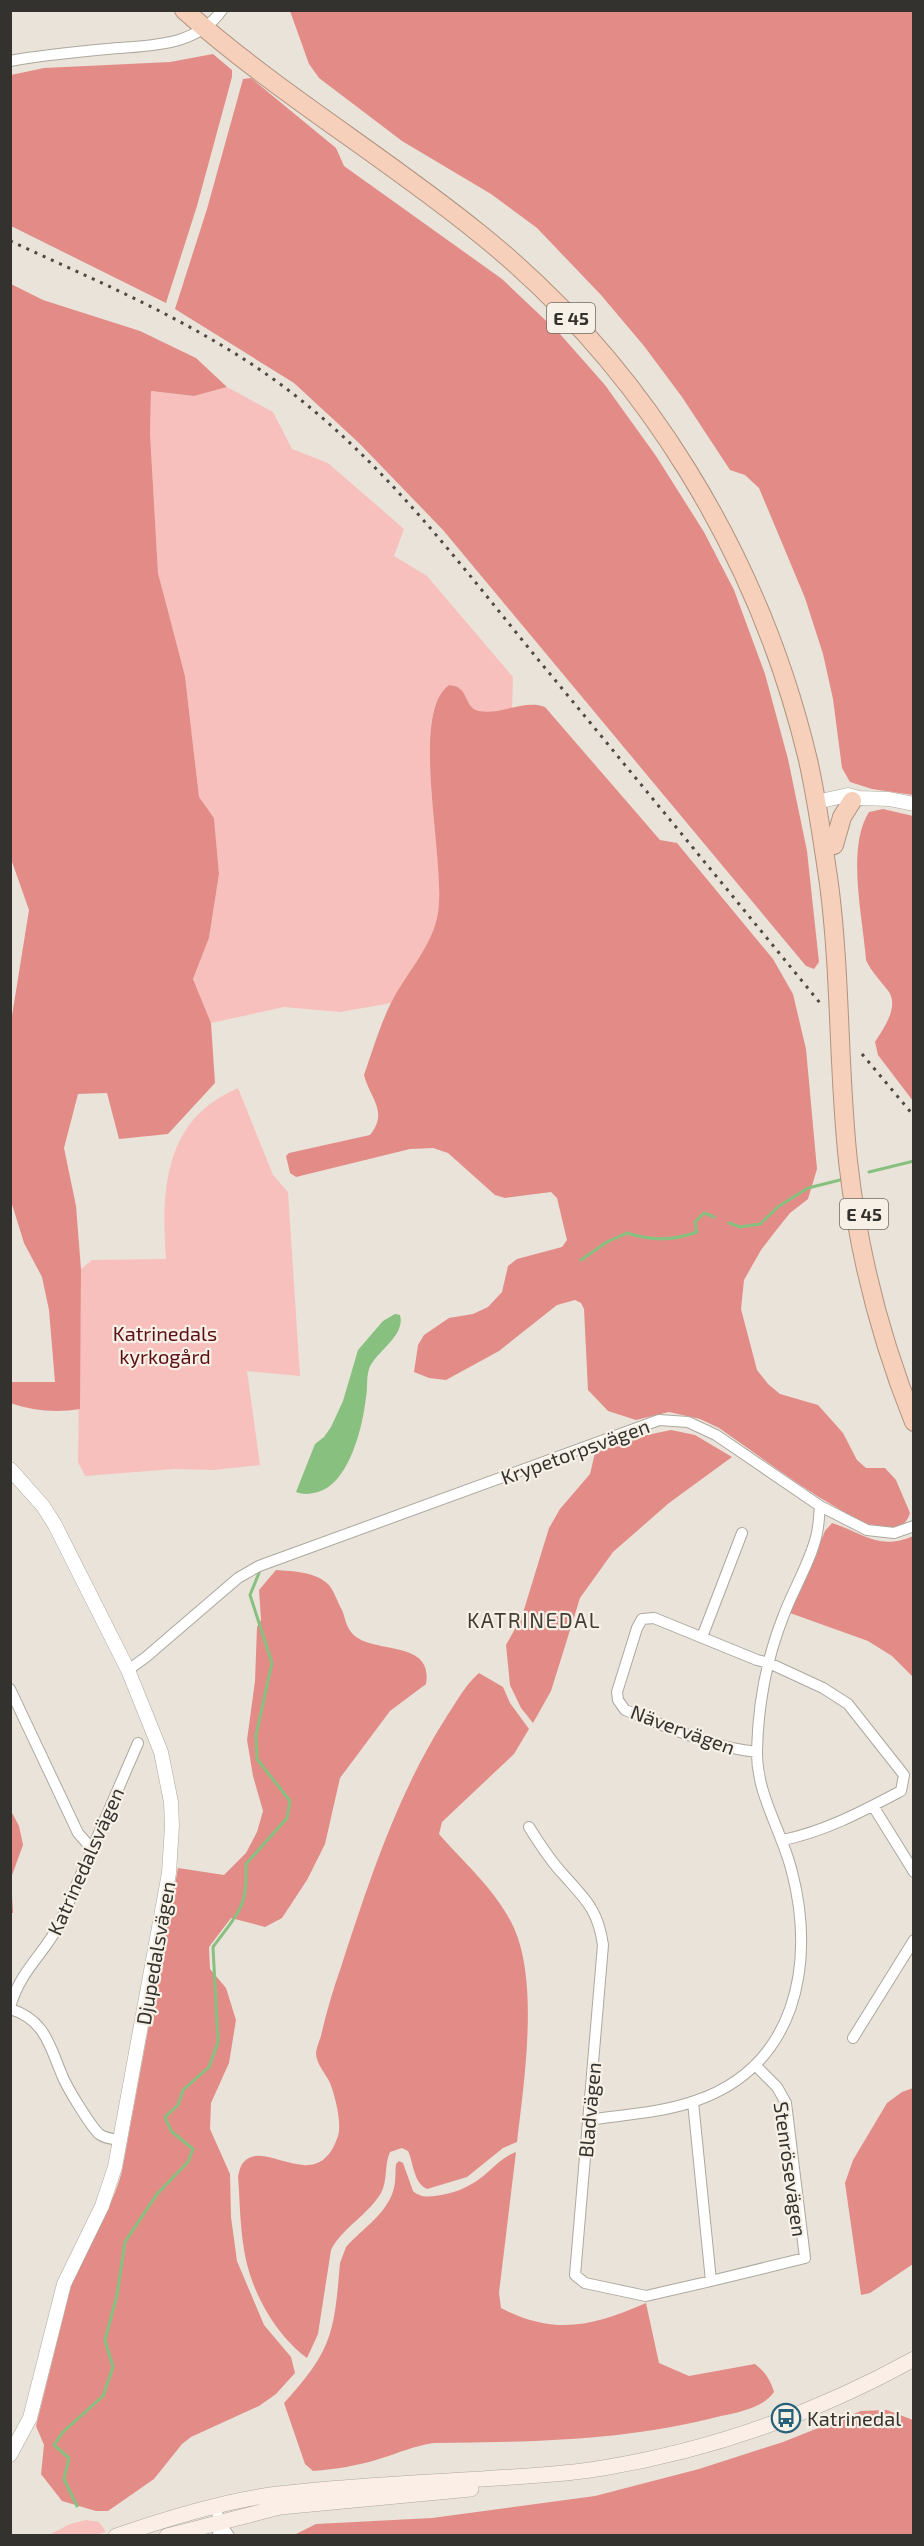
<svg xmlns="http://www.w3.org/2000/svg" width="924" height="2546" font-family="'Exo 2',sans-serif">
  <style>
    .green { fill: #f8c0bc }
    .forest { fill: #e38c87 }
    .water { fill: #88c080 }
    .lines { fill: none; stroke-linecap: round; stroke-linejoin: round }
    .stream { stroke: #88c080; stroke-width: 3 }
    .minor-casing { stroke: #ada89e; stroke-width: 12 }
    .tertiary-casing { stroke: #ada89e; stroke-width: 15 }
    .secondary-casing { stroke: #ada89e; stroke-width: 16 }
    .trunk-casing { stroke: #b0927f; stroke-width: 20 }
    .minor { stroke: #fff; stroke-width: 10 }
    .tertiary { stroke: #fff; stroke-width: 14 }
    .secondary { stroke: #fbeee6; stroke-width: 15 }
    .trunk { stroke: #f6d0bb; stroke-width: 18 }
    .rail { stroke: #4d4a46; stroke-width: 3; stroke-dasharray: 3 6; stroke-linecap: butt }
    .labels { text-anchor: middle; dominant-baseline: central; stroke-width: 4.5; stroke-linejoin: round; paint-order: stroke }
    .shield { fill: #f6f0e6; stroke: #6e6b65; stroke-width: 1.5 }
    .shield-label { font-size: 18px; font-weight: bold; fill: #34322e }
    .park-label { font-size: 20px; fill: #5c0f14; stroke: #f6f0e6 }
    .street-label { font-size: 20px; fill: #34322e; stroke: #f6f0e6 }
    .poi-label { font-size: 20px; fill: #34322e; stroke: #f6f0e6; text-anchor: start }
    .neighbourhood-label { font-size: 21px; letter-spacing: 1.5px; fill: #423d35; stroke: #f6f0e6 }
  </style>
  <rect width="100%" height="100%" fill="#e9e3d9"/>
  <!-- green -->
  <path class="green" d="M227,387l46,25 19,37 36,14 76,66 -10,27 33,20 86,101 -1,32c-10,2 -27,7 -37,1 -13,-8 -8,-24 -26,-25 -43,31 1,185 -12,234 -8,30 -30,58 -46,84l-51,9 -56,-5 -73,16 -18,-44 16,-41 10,-64 -5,-56 -15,-20 -14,-122 -27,-103 -8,-140 1,-42 43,5z
    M238,1088l35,87 15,17 12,184 -53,-5 13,94 -47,5 -39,-1 -89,7 -7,-14 3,-193 11,-9 74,-1c-4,-55 -4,-122 47,-157 8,-6 17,-10 25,-14z
    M86,2520l13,2 7,10 -16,4 -41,-1 21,-11z"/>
  <!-- forest -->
  <path class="forest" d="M290,11h623v784l-41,-6 -22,-7 -8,-14 -9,-69 -10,-45 -18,-56 -46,-110 -14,-13 -15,-5 -48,-73 -38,-51 -43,-51 -64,-67 -46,-34 -89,-53 -83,-63 -10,-14z
    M213,54l19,16v7l-35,129 -31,97 -155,-77v-151l33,-7 126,-6z
    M251,78l85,70 8,18 158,113 58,55 45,51 51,71 48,76 30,58 31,84 23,85 19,92 12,111 -5,7 -8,-3 -363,-436 -84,-87 -65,-60 -119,-74 32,-100 36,-130z
    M11,284l32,16 97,31 56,27 31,29 -33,9 -43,-5 -1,42 8,140 27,103 14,121 15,21 5,56 -10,64 -16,41 18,44 4,60 -47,51 -49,5 -12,-46 -29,1 -14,54 12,58 5,63 -1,140c-23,4 -47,2 -70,-6l1,-21h44l-6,-72 -7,-33 -18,-34 -13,-42v-179l18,-112 -19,-54z
    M449,685c21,1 14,23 30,26 23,4 45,-12 66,-4l115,133 17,3 96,116 20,35 13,55 11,120 -9,30 -18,14 -16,20 -13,17 -17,30 -3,29 16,61 11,14 12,10 38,11 25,28 14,27 9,8h19l11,12 14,33c-5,16 -18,18 -34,14 -13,-2 -26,-11 -37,-18 -42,-24 -81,-54 -120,-81l-19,-9 -31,-7 -33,8 -28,-9 -20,-21 -4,-81 -3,-6 -6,-3 -18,5 -58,46 -53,29 -17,-2 -15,-6 4,-27 6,-10 25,-17 24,-4 15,-7 14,-15 6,-26 9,-7 45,-12 5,-7 -10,-42 -6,-6 -46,6 -10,-3 -47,-42 -15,-5 -23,1 -114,28 -6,-4 -4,-17 3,-3 81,-18c19,-24 0,-36 -6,-60 8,-23 16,-50 27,-72 14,-28 39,-54 46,-85 12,-48 -30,-203 12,-233z
    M883,809l30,7v285l-35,-46 -3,-13c8,-13 24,-34 14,-50 -8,-11 -17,-19 -23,-32 -3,-42 -20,-112 3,-148z
    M671,1430l24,5 37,22 -63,46 -56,49 -33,46 -29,93 -18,32 -12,-15 -11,-23 -4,-40 16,-29 27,-88 11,-19 30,-35 5,-21 47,-17z
    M832,1523c31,10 47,28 81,13v141l-21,-21 -24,-15 -78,-28 35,-82z
    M276,1570c16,1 41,2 53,15 5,6 9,18 13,25 3,7 4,16 9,22 18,24 83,5 75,52l-36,27 -50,67 -15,66 -18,36 -25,38 -17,9 -34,-9 -22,29 1,22 16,19 10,32 -7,43 -18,40 -1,26 20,45 1,43 6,44 27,64 27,32 4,16 -19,21 -17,12 -68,31 -9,7 -28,35 -46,32h-12l-34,-10 -21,-27 3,-29 -8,-19 35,-140c14,-41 40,-72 51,-115l56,-303 46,7 22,-22 11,-21 6,-21 -10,-35 -6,-36 8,-59 2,-54 4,-7 -2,-30z
    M479,1673l24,14 7,16 19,26 -15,25 -72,68 -3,12c26,30 58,57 75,94 25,56 10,154 3,214l-14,6 -36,29 -40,12c-14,-7 -13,-25 -19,-38l-6,-3 -12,4c-6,13 -2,28 -9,41 -13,22 -38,34 -50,57l-13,84 -11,24c-30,-22 -53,-62 -61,-98 -6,-27 -6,-56 -8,-84 1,-3 2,-10 5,-13 21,-27 74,36 95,-27 4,-14 -3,-40 -8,-53 -4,-9 -13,-18 -14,-29 0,-5 3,-12 5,-18 5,-23 12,-46 20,-69 28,-86 57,-175 106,-251 10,-15 18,-31 32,-43z
    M10,1809l9,17 4,19 -12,33 2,35h-3z
    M913,2088v176l-43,29 -9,2 -16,-112 8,-23 34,-57 15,-11z
    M516,2152l-17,141 2,15c54,28 92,18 145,-5l13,60 30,13 66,-12c10,8 15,15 19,28 -11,16 -35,20 -53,24 -94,25 -191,26 -287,27 -21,3 -35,10 -55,16 -22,7 -43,10 -66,12l-8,-7 -21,-61c49,-54 50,-70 56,-140l6,-16c17,-19 42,-34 48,-59 2,-8 1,-16 2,-24l3,-3 4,2 10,28c7,6 13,6 22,5 17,-2 33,-8 47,-19 11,-9 20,-20 34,-25z
    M887,2410l26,10v115h-619l22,-11 116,-6 163,-22 104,-27 84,-27 78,-31z"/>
  <!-- water -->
  <path class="water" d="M395,1314l5,1c6,21 -25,37 -31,54 -3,9 -1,19 -3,28 -3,28 -16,86 -48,95 -7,2 -15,3 -22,0l19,-48 9,-7 7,-10 12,-26 15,-51 25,-29z"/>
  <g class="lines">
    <!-- stream -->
    <path class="stream" d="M869,1172l45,-11
      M729,1223l11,4 20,-3 19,-18 29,-18 36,-9
      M581,1260l26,-18 20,-9c24,8 46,8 70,-1l-2,-10 9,-9 10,4
      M77,2506l-13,-27 5,-21 -15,-13 9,-13 40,-36 10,-29 -8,-27 12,-45 8,-53 32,-48 31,-32 5,-13 -22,-18 -6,-14 13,-12 5,-15 26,-23 9,-25 -5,-95c25,-34 35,-39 33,-83l41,-46 3,-17 -33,-42 -1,-24 16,-72 -22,-68 9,-22"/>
    <!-- minor casing -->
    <g class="minor-casing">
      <path id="minor" d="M10,61c32,-6 65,-9 97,-12 41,-4 88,-1 115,-39
        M702,1637l40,-104
        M128,1670l18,-13 92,-79 21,-12 400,-146 29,2 28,13 104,71 47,24 27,3 20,-7
        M10,1689l68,144 14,16
        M757,1752c-47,-5 -89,-25 -132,-42l-7,-10 -1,-8 20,-64 5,-9 12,-1 103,42 12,3 54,25 25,16 56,71 -3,16c-38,20 -75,40 -118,49
        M873,1806l41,66
        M529,1827c10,16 20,32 33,46 23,26 36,36 41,72l-28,330 10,8 61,13 65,-15
        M10,2007c11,-38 33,-51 50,-84l78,-180
        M10,2009c35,10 40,38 52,66 5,13 28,50 37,59 7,5 14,5 22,6
        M853,2038l61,-98
        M693,2102l18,179 94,-23 -19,-155 -9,-16 -22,-22
        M588,2120c34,-5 73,-7 107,-19 101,-34 121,-137 97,-229 -10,-41 -36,-78 -35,-121 1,-45 10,-93 26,-134 9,-25 29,-58 34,-84 2,-9 2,-18 3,-27
        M216,2507l3,14 -1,15
        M219,2521l10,15"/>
    </g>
    <!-- tertiary casing -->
    <g class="tertiary-casing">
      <path id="tertiary" d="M816,802l32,-7 11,3 30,1 25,5
        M10,1469l33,37 12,19 73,145 33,82 10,50 1,24 -3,47 -54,294 -13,39 -38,78 -34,134 -20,37"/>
    </g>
    <!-- secondary casing -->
    <g class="secondary-casing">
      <path id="secondary" d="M116,2536c49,-17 112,-36 162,-42 68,-8 136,-11 204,-15 40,-3 81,-4 121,-11 108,-18 215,-56 311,-109
        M167,2536l113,-29 191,-18"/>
    </g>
    <!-- trunk casing -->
    <g class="trunk-casing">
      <path id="trunk" d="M184,10c92,82 200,146 296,224 164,132 279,321 328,526 9,40 15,83 21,124 12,92 9,185 19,277 10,90 32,177 66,261
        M834,845l8,-28 10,-16"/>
    </g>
    <!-- minor -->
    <use href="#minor" class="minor"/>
    <!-- tertiary -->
    <use href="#tertiary" class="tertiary"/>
    <!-- secondary -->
    <use href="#secondary" class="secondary"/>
    <!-- trunk -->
    <use href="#trunk" class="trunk"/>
    <!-- rail -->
    <path class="rail" d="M10,241c103,47 210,92 297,164 89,73 157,164 229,252 95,115 190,231 284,346
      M862,1054l52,62"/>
  </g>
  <!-- icons -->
  <defs>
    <g id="bus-ring" transform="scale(1.5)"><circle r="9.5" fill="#f6f0e6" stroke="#266079" stroke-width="1.5"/><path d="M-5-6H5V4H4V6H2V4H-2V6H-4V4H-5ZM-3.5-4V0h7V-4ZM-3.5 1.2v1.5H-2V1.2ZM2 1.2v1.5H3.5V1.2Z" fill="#266079"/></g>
  </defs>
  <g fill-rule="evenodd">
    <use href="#bus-ring" x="786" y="2418"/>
  </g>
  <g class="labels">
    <!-- shield labels -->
    <g class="shield">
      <rect x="547" y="303" width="48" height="30" rx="4.5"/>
      <rect x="840" y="1199" width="48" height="30" rx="4.5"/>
    </g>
    <g class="shield-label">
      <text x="571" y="318">E 45</text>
      <text x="864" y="1214">E 45</text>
    </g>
    <!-- park labels -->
    <g class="park-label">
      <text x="165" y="1333">Katrinedals<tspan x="165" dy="23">kyrkogård</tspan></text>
    </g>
    <!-- street labels -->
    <g class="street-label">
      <text transform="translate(575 1451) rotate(-20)">Krypetorpsvägen</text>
      <text transform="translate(683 1729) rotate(20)">Nävervägen</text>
      <text transform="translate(85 1861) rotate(-66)">Katrinedalsvägen</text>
      <text transform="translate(155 1953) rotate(-80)">Djupedalsvägen</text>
      <text transform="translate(589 2110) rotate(-85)">Bladvägen</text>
      <text transform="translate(791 2169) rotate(82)">Stenrösevägen</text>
    </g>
    <!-- poi labels -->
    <g class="poi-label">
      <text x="807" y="2418">Katrinedal</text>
    </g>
    <!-- neighbourhood labels -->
    <g class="neighbourhood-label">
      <text x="534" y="1619">KATRINEDAL</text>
    </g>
  </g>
  <!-- border -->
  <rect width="924" height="2546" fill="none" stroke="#34322e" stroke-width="24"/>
</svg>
